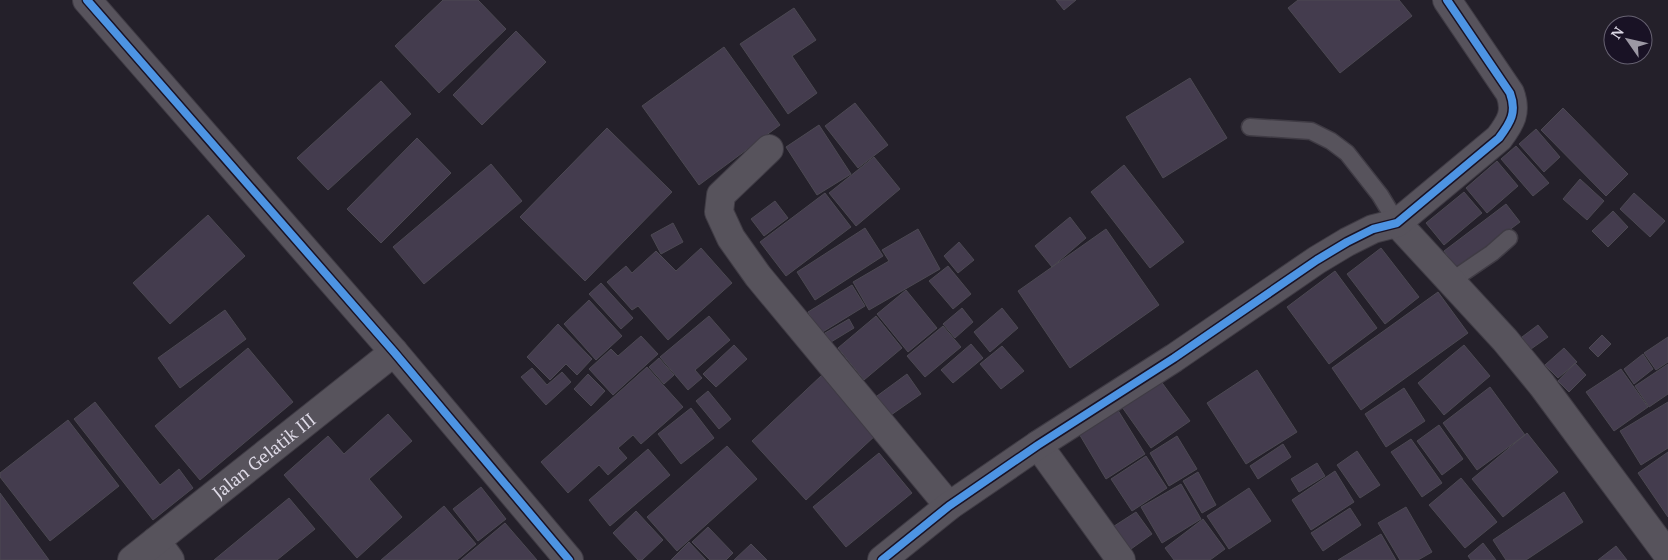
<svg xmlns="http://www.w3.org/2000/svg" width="1668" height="560" font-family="'PT Serif',serif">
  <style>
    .building { fill: #443c4e; stroke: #4c4952 }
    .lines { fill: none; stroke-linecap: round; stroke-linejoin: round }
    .lane-casing { stroke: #3f3b44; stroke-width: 19 }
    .street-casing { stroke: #3f3b44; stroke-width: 30 }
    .lane { stroke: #57535c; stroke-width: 16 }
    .street { stroke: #57535c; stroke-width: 28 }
    .cycleway-casing { stroke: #191225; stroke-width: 11 }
    .cycleway { stroke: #4d94e3; stroke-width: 8 }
    .labels { text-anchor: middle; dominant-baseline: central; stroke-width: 5; stroke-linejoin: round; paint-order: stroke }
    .street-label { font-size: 18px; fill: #ddd9e6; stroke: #191225 }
  </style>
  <rect width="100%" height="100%" fill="#24202a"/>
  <!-- building -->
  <path class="building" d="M443,0h35l28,29 -67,64 -44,-47z
    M1056,0h20l-12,10z
    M1298,0h101l13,16 -72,57 -52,-65z
    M794,8l22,32 -24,16 25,37 -29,21 -48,-70z
    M516,31l30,31 -64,63 -29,-30z
    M724,47l56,78 -81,60 -57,-79z
    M1190,78l37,60 -64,40 -37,-61z
    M381,81l30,33 -83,76 -31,-32z
    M855,103l33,42 -30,23 -33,-42z
    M1563,108l65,66 -22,22 -65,-66z
    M819,125l32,49 -34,21 -31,-48z
    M607,128l65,64 -87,89 -65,-64z
    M1536,129l24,28 -16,15 -25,-28z
    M417,138l34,35 -70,70 -34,-34z
    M1516,146l33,37 -16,13 -32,-37z
    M874,157l26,32 -44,37 -27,-33z
    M1497,161l21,25 -31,27 -21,-25z
    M491,164l31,37 -98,83 -31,-37z
    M1124,165l60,77 -34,26 -59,-76z
    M1580,179l24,22 -17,19 -24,-21z
    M1464,192l18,21 -38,32 -18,-22z
    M825,193l26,34 -65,49 -26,-34z
    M1634,193l31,28 -15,16 -30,-28z
    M775,201l13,17 -24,18 -13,-17z
    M1506,204l14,18 -63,47 -13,-18z
    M1613,211l15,16 -20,20 -16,-16z
    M208,215l37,41 -75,68 -37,-41z
    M1070,217l16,21 -34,29 -17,-21z
    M673,223l10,19 -22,12 -10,-19z
    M865,228l18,28 -68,44 -18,-28z
    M918,229l22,40 -71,41 -16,-28 36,-21 -7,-11z
    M1106,229l53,76 -89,63 -52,-77z
    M959,242l15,18 -16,13 -14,-17z
    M701,248l31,35 -64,57 -30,-34 -6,4 -25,-28 19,-16 6,7 24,-22 20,20z
    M1381,248l38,49 -34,27 -38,-50z
    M948,266l23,28 -18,15 -24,-28z
    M1335,271l42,57 -48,36 -42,-57z
    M601,283l32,35 -12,11 -32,-35z
    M852,285l13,21 -44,27 -13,-21z
    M906,290l31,38 -29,24 -31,-38z
    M1438,292l30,41 -107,77 -29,-42z
    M589,300l33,36 -26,24 -32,-36z
    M962,308l11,14 -18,16 -12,-14z
    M1002,308l16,20 -28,24 -16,-20z
    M225,310l21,29 -66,49 -22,-30z
    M709,316l21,24 -35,30 7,8 -14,12 -28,-33z
    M876,316l26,32 -38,32 -26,-32z
    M849,319l5,9 -23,14 -6,-9z
    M558,324l34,35 -15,16 -11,-11 -16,16 -23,-23z
    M1538,325l10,12 -17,12 -9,-12z
    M943,326l18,21 -36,30 -18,-21z
    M1602,335l9,9 -13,13 -9,-9z
    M641,336l17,18 -45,41 -24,-26 22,-20 7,7z
    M1668,337v25l-12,8 -12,-17z
    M971,344l12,14 -30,25 -12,-13z
    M734,345l13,14 -31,28 -13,-13z
    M1464,345l26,31 -46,39 -26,-32z
    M1002,346l22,25 -23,18 -21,-25z
    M248,348l45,54 -93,78 -45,-54z
    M1564,348l13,14 -19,16 -13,-13z
    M1643,354l10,15 -19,15 -10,-15z
    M659,358l15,17 -10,9 -15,-17z
    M1575,363l11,12 -17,17 -11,-11z
    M1668,364v30l-19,13 -14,-21z
    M647,367l36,40 -42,37 -8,-9 -15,13 9,10 -19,17 -9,-10 -31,28 -27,-31z
    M532,368l15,17 15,-13 9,10 -25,23 -25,-28z
    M1621,369l27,38 -34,24 -28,-39z
    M1257,370l40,62 -51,32 -39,-61z
    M588,374l17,17 -14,15 -17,-17z
    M907,374l14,20 -30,21 -14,-19z
    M822,375l55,59 -71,66 -54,-59z
    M1160,380l30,41 -39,27 -29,-41z
    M1490,387l35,48 -48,35 -34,-47z
    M1404,388l21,33 -39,26 -21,-33z
    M708,391l23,28 -12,10 -23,-28z
    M95,402l65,83 19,-16 14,19 -40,32 -79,-101z
    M1668,402v46l-27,17 -21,-34z
    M1116,407l29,47 -39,25 -28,-47z
    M691,408l23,30 -33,26 -23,-30z
    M388,414l24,27 -43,38 33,38 -45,41 -73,-83 44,-39 16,18z
    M68,420l51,66 -69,55 -50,-64v-4z
    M1439,425l24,34 -21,16 -25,-34z
    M1527,433l31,39 -55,45 -31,-38z
    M1177,436l20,33 -28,17 -19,-33z
    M1411,439l31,44 -20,14 -31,-45z
    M1283,444l8,13 -33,22 -8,-13z
    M727,446l30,33 -80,72 -30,-34z
    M648,449l22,26 -60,51 -21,-26z
    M1357,451l23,34 -20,13 -23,-33z
    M1668,452v65l-30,-44z
    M879,453l33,40 -66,54 -33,-40z
    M1146,456l21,32 -35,23 -21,-32z
    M1317,463l8,13 -26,16 -8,-13z
    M1335,471l19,31 -43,28 -19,-30z
    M1198,472l18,33 -14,8 -19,-32z
    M1461,478l36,44 -32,26 -36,-43z
    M1181,484l20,35 -39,24 -21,-36z
    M481,487l25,32 -28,22 -25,-32z
    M1249,488l22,33 -42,28 -22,-33z
    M1564,492l19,30 -57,38h-20l-13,-20z
    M0,493l49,67h-49z
    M289,498l26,31 -38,31h-63z
    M444,506l32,38 -19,16h-76z
    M1406,507l26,45 -14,8h-18l-22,-37z
    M1350,508l11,17 -38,26 -12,-18z
    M636,511l27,29 -21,20h-4l-25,-27z
    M1136,512l16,22 -28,20 -16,-24z
    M1203,519l22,30 -15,11h-36l-9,-12z
    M505,523l32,37h-76z
    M708,527l25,26 -7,7h-16l-18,-18z
    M1381,534l15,26h-58z
    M689,542l17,18h-35z
    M1483,543l13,17h-25l-3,-4z
    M751,544l16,16h-33z
    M1616,546l11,14h-29z"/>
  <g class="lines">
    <!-- lane casing -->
    <g class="lane-casing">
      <path id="lane" d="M1250,127l61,4 20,10 16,12 33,42 17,28
        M1451,281l41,-28 17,-15"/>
    </g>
    <!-- street casing -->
    <g class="street-casing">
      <g id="street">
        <path d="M87,0l307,352 175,208"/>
        <path d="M769,149l-48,46 -2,17 12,26 27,38 191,230"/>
        <path d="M1397,223l108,117 37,45 126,170"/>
        <path d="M1038,445l83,115"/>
        <path d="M156,541l14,19"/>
        <path id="s1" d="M132,560l262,-208"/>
        <path d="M882,560l67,-54 89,-61 136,-87 143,-98 30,-18 26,-13 24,-6 102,-85c12,-16 18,-26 11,-45l-63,-93"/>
      </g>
    </g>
    <!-- lane -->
    <use href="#lane" class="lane"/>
    <!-- street -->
    <use href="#street" class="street"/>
    <!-- cycleway casing -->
    <g class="cycleway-casing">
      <path id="cycleway" d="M87,0l307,352 175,208
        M882,560l67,-54 89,-61 136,-87 143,-98 30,-18 26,-13 24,-6 102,-85c12,-16 18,-26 11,-45l-63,-93"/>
    </g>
    <!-- cycleway -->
    <use href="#cycleway" class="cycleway"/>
  </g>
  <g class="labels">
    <!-- street labels -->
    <g class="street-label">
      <text stroke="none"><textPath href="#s1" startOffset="168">Jalan Gelatik III</textPath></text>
    </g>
  </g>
  <!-- north arrow -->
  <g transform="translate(1628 40) rotate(304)"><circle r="24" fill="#191225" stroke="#676272"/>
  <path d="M0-4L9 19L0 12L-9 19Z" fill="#9c98a4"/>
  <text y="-8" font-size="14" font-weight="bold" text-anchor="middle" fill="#ddd9e6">N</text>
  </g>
</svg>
